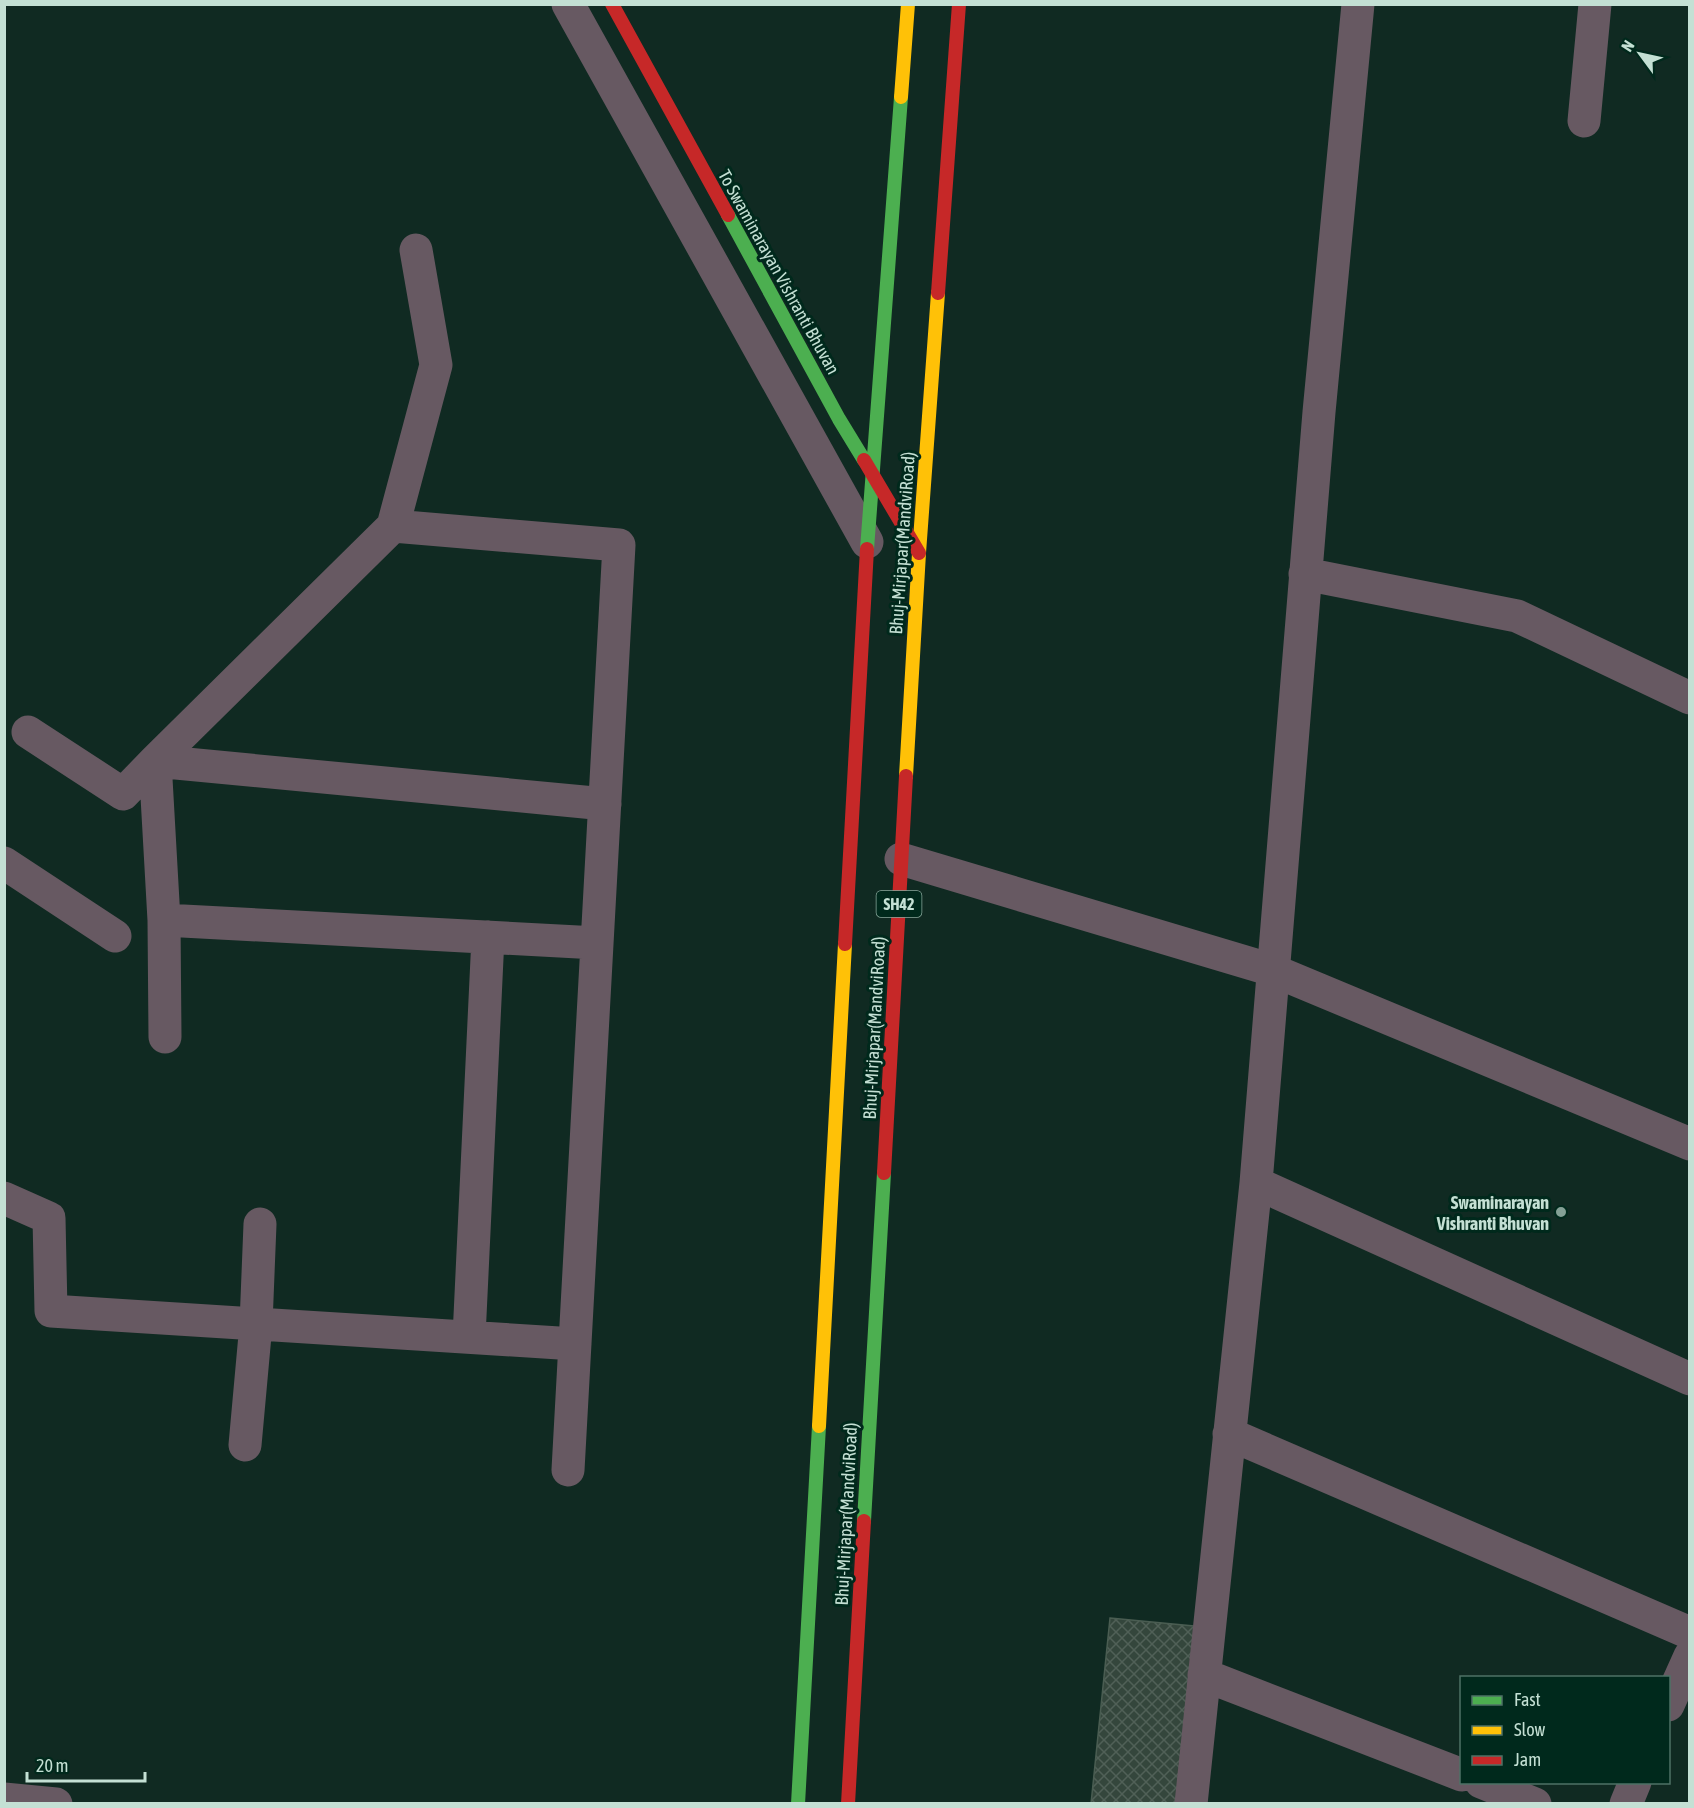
<svg xmlns="http://www.w3.org/2000/svg" width="1694" height="1808" font-family="'Asap Condensed',sans-serif">
  <style>
    .building { fill: url(#building-cross-hatch); stroke: #4a5d52; stroke-width: 1.5 }
    .lines { fill: none; stroke-linecap: round; stroke-linejoin: round }
    .street { stroke: #675962; stroke-width: 33 }
    .fast { stroke: #4caf50; stroke-width: 14 }
    .slow { stroke: #ffc107; stroke-width: 14 }
    .jam { stroke: #c62828; stroke-width: 14 }
    .poi-dot { fill: #85a096; stroke: #00291c; stroke-width: 2 }
    .labels { text-anchor: middle; dominant-baseline: central; stroke-width: 6; stroke-linejoin: round; paint-order: stroke }
    .shield { fill: #00291c; stroke: #89a99d; stroke-width: 1.5 }
    .shield-label { font-size: 16px; font-weight: bold; fill: #c4e0d4 }
    .street-label { font-size: 18px; fill: #c4e0d4; stroke: #00291c }
    .poi-label { font-size: 18px; font-weight: bold; fill: #c4e0d4; stroke: #00291c; text-anchor: end }
  </style>
  <defs>
    <pattern id="building-cross-hatch" width="8" height="8" patternUnits="userSpaceOnUse" patternTransform="scale(1.5)"><rect width="8" height="8" fill="#34463c"/><path d="M0 0l8 8M0 8l8-8" fill="none" stroke="#506057"/></pattern>
  </defs>
  <rect width="100%" height="100%" fill="#102a22"/>
  <!-- building -->
  <path class="building" d="M1110,1618l94,9 -19,177h-94z"/>
  <g class="lines">
    <!-- street -->
    <path class="street" d="M568,4l299,538
      M1584,121l11,-117
      M393,526l226,19 -51,925
      M1305,574l212,42 173,82
      M28,732l95,62 32,-33 450,43
      M901,859l371,111 418,174
      M4,863l111,73
      M164,920l433,23
      M165,1037l-1,-117 -9,-159 238,-235 43,-161 -20,-115
      M1256,1183l434,196
      M4,1198l45,20 2,93 524,33
      M469,1337l19,-400
      M1229,1434l461,199
      M245,1445l11,-121 4,-100
      M1204,1675l258,100
      M1668,1705l22,-49
      M1481,1782l54,22
      M4,1799l52,5
      M1191,1804l65,-621 63,-771 39,-408
      M1626,1804l9,-22"/>
    <!-- fast -->
    <path class="fast" d="M728,215l111,204 25,41
      M867,549l34,-452
      M864,1521l20,-348
      M798,1804l21,-378"/>
    <!-- slow -->
    <path class="slow" d="M901,97l7,-93
      M906,776l13,-223 19,-260
      M819,1426l26,-482"/>
    <!-- jam -->
    <path class="jam" d="M612,4l116,211
      M938,293l21,-289
      M864,460l55,93
      M845,944l22,-395
      M884,1173l22,-397
      M848,1804l16,-283"/>
  </g>
  <!-- markers -->
  <circle class="poi-dot" cx="1561" cy="1212" r="6"/>
  <g class="labels">
    <!-- shield labels -->
    <rect class="shield" x="876.5" y="891" width="45" height="26" rx="4.5"/>
    <g class="shield-label">
      <text x="899" y="904">SH42</text>
    </g>
    <!-- street labels -->
    <g class="street-label">
      <text transform="translate(779 272) rotate(61)">To Swaminarayan Vishranti Bhuvan</text>
      <text transform="translate(902 543) rotate(-86)">Bhuj-Mirjapar(MandviRoad)</text>
      <text transform="translate(874 1028) rotate(-87)">Bhuj-Mirjapar(MandviRoad)</text>
      <text transform="translate(846 1514) rotate(-87)">Bhuj-Mirjapar(MandviRoad)</text>
    </g>
    <!-- poi labels -->
    <g class="poi-label">
      <text x="1549" y="1202">Swaminarayan<tspan x="1549" dy="21">Vishranti Bhuvan</tspan></text>
    </g>
  </g>
  <!-- border -->
  <rect width="1694" height="1808" fill="none" stroke="#c4e0d4" stroke-width="12"/>
  <!-- legend -->
  <rect x="1460" y="1676" width="210" height="108" fill="#00291c" stroke="#4e7266" stroke-width="1.5"/>
  <rect x="1472" y="1696" width="30" height="9" fill="#4caf50" stroke="#4e7266" stroke-width="1.5"/>
  <text x="1514" y="1706" font-size="18" fill="#c4e0d4">Fast</text>
  <rect x="1472" y="1726" width="30" height="9" fill="#ffc107" stroke="#4e7266" stroke-width="1.5"/>
  <text x="1514" y="1736" font-size="18" fill="#c4e0d4">Slow</text>
  <rect x="1472" y="1756" width="30" height="9" fill="#c62828" stroke="#4e7266" stroke-width="1.5"/>
  <text x="1514" y="1766" font-size="18" fill="#c4e0d4">Jam</text>
  <!-- north arrow -->
  <g transform="translate(1640 54) rotate(303)" stroke="#00291c" stroke-width="4.5" paint-order="stroke">
  <path d="M0-4.5L10 22L0 15L-10 22Z" fill="#c4e0d4"/>
  <text y="-9" font-size="16" font-weight="bold" text-anchor="middle" fill="#c4e0d4">N</text>
  </g>
  <!-- scale -->
  <path d="M27 1772v9h118v-9" fill="none" stroke="#c4e0d4" stroke-width="3"/>
  <text x="36" y="1772" font-size="18" fill="#c4e0d4" stroke="#00291c" stroke-width="4.5" paint-order="stroke">20 m</text>
</svg>
